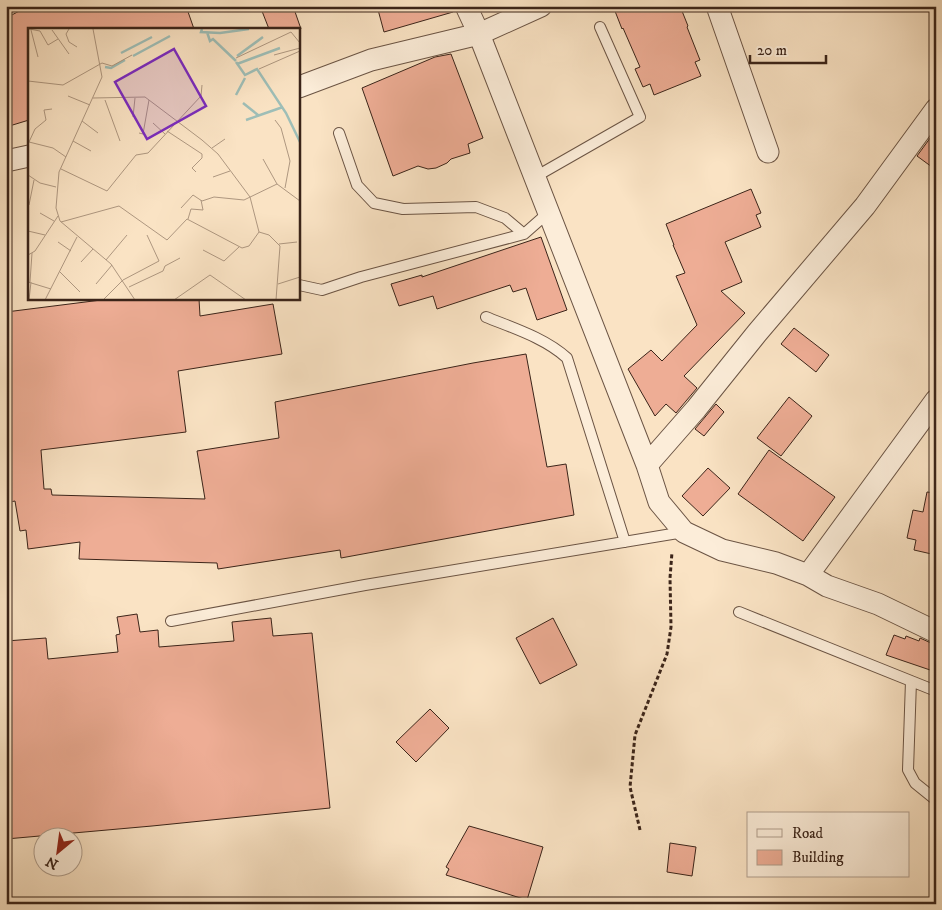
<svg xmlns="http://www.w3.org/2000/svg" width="942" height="910" font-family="'IM FELL DW Pica',serif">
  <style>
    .building { fill: #eead95; stroke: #3b2419 }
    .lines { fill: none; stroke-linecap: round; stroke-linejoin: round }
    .lane-casing { stroke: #6b5444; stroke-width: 12 }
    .street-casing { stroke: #6b5444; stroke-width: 23 }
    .path { stroke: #3b2419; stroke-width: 3; stroke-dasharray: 4 2.5; stroke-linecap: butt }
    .lane { stroke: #fcedd9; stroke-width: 10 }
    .street { stroke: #fcedd9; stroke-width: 21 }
    .inset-river { fill: none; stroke: #9ebeb7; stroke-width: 2.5 }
    .inset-road { fill: none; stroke: #ae9780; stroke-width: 1 }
    .view { fill: #7b2cbf; fill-opacity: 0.15; stroke: #7b2cbf; stroke-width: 2.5 }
    .inset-edge { fill: none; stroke: #3b2419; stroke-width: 2.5 }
  </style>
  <rect width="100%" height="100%" fill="#fae3c4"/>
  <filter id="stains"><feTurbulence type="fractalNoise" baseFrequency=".004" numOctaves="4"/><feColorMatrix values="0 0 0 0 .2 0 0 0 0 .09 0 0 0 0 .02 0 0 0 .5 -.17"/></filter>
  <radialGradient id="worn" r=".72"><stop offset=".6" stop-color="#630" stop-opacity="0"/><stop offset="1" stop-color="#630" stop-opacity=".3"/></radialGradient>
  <!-- building -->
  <path class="building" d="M29,6h157l8,23h-165v91l-23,7v-109z
    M260,6h33l8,23h-32z
    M377,6h75l1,6 -69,20z
    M613,6h67l8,20 -1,1 13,33 -5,2 6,14 -47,19 -4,-11 -7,3 -8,-18 5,-2 -17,-39 -1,1z
    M451,54l32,84 -15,6 2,9 -19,6 -4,4 -11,5 -8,1 -10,-3 -25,10 -31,-88 73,-31z
    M936,130v40l-19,-14z
    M751,189l10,24 -5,2 5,12 -36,15 17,40 -21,9 24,22 -61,63 13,12 -11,13 -10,12 -10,-9 -11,12 -27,-47 23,-19 11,11 35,-36 -21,-49 9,-3 -12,-28h1l-8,-21z
    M541,237l26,73 -30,10 -11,-32 -13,4 -3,-7 -73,24 -4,-13 -34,10 -8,-22 31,-9v2z
    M109,299h90l1,17 73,-12 9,50 -104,17 8,61 -145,18 3,39h7l1,6 153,4 -8,-48 82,-13 -4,-36 198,-39 53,-9 21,113 19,-3 8,51 -233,43 -1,-8 -122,19 -1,-6 -138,-4 1,-17 -52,7 -2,-19 -6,1 -5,-30 -5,1 -4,-32v-158z
    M794,328l35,27 -13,17 -35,-28z
    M789,397l23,19 -31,40 -24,-18z
    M716,404l8,8 -20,24 -9,-7z
    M769,450l66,47 -32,44 -65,-47z
    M708,468l22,20 -27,28 -21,-20z
    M927,492l9,1v62l-22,-5 2,-10 -9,-2 6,-28 10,2z
    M137,614l3,18 18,-2 1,17 75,-6 -2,-19 39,-4 2,18 39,-3 18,175 -178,18 -146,13v-198l40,-3 2,21 70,-7 -2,-17 4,-1 -3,-17z
    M553,618l24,47 -37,19 -24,-46z
    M894,635l11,4 1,-3 13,5 1,-3 11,5 5,1v28l-50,-17z
    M430,709l19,19 -33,34 -20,-20z
    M469,826l74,21 -16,53 -81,-25 3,-6 -3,-2z
    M670,843l26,4 -4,29 -25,-4z"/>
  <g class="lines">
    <!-- lane casing -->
    <g class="lane-casing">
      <path id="lane" d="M339,133l18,52 17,18 29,6 73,-2 29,11 19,16
        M535,177l105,-60 -40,-90
        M299,285l23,5 39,-13 163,-43 25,-22
        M486,317c27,11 59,21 81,41l58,184
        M739,612l197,79
        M171,621l194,-36 319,-53
        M911,681l-3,89 7,13 21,17"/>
    </g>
    <!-- street casing -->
    <g class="street-casing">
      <path id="street" d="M466,6l13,28 168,431 12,37 25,30 38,18 54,13 32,12 19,11 51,18 58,28
        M717,6l51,146
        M299,87l72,-27 108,-26 62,-28
        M6,161l23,-5
        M647,465l49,-56 61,-76 108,-127 71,-97
        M808,575l128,-175"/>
    </g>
    <!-- path -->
    <path class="path" d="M640,830l-10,-43 5,-52 32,-81 4,-27 -1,-49 2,-26"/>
    <!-- lane -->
    <use href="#lane" class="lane"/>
    <!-- street -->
    <use href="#street" class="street"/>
  </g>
  <!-- overview -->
  <g transform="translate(28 28)">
    <rect width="272" height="272" fill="#fae3c4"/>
    <path class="inset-river" d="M174,1l-1,3 19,1 29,-4M179,4l3,9 3,-2 23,22M93,25l31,-16M105,28l37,-20M209,28l26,-19M208,34l9,13 12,-6 29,44 14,29M209,36l43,-16M77,39l6,1 14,-8M208,67l9,-17M215,75l15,12M218,92l37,-13"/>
    <path class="inset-road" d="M1,1l11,2 8,14 10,-6M41,1l-3,5 3,8 8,5M65,1l9,48 -43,95 -3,36 4,13 51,43 24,36M3,2l7,27M24,2l17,24M246,27l26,-7M208,30l55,-26 9,11M74,35l10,3 20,-11M231,41l41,-18M0,53l35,4 39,-22M40,68l22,9M77,72l15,41M105,89l2,-19M247,92l6,8 9,33 -5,27M54,93l16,12M125,95l12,11M139,103l35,23v4l-10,10 4,4M111,105l4,1 6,-34M45,113l18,10M1,114l6,-13 11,-9 -2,-10 8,-1M1,114l24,6 13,9M184,120l13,-9M235,131l14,25M33,141l46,22 29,-36 12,-2 53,-57 1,-11M0,147l12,8 16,4M185,149l17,-6M1,177l5,-25M153,180l12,-13 9,6 12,-4 30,3 33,-16 23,17M12,185l14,8M160,191l3,-10 12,1 -2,-10M33,194l58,-16 48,34 20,-21 55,29 7,-2 10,-14 -9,-35 -32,-43 -16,-14 -57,-43 -52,1M0,203l17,4M231,204l10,3 11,11 -4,54M30,214l13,9M251,216l18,-2M175,222l21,11 15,-14M0,227l7,-4 23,-35M78,232l21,-25M53,234l12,-13M32,244l20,20M0,254l23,7M2,254l2,-29M68,256l16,-19M250,256l22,-7M101,259l34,-16 2,-5 15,-8M1,272l2,-18M17,272l32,-63M75,272l20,-20 36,-19 -12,-26M146,272l36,-25 36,25"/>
    <path class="view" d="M146,21l32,57 -59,33 -32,-57z"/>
    <rect width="272" height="272" class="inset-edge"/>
  </g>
  <!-- margin -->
  <rect width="942" height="910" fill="none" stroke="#fae3c4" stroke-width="25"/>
  <rect x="8" y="8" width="927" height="895" fill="none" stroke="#3b2419" stroke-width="2.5"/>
  <rect x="12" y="12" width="917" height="885" fill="none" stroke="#3b2419"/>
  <!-- legend -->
  <rect x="747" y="812" width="162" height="65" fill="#fcedd9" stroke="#af9d8c"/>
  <rect x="757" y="829" width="25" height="8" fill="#fcedd9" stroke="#af9d8c"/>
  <text x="792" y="838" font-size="15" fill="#3b2419">Road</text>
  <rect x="757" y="850" width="25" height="15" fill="#eead95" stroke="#af9d8c"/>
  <text x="792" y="862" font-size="15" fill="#3b2419">Building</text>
  <!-- north arrow -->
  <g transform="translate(58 852) rotate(209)"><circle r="24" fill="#fcedd9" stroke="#af9d8c"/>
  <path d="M0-4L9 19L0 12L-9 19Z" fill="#8f2418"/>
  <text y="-8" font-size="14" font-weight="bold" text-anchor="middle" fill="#3b2419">N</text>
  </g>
  <!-- scale -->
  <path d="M750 55v8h76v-8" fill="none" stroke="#3b2419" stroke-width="2.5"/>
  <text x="757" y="55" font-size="15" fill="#3b2419" stroke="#fcedd9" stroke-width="4" paint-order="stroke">20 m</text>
  <rect width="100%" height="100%" filter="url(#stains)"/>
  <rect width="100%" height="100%" fill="url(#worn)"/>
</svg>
